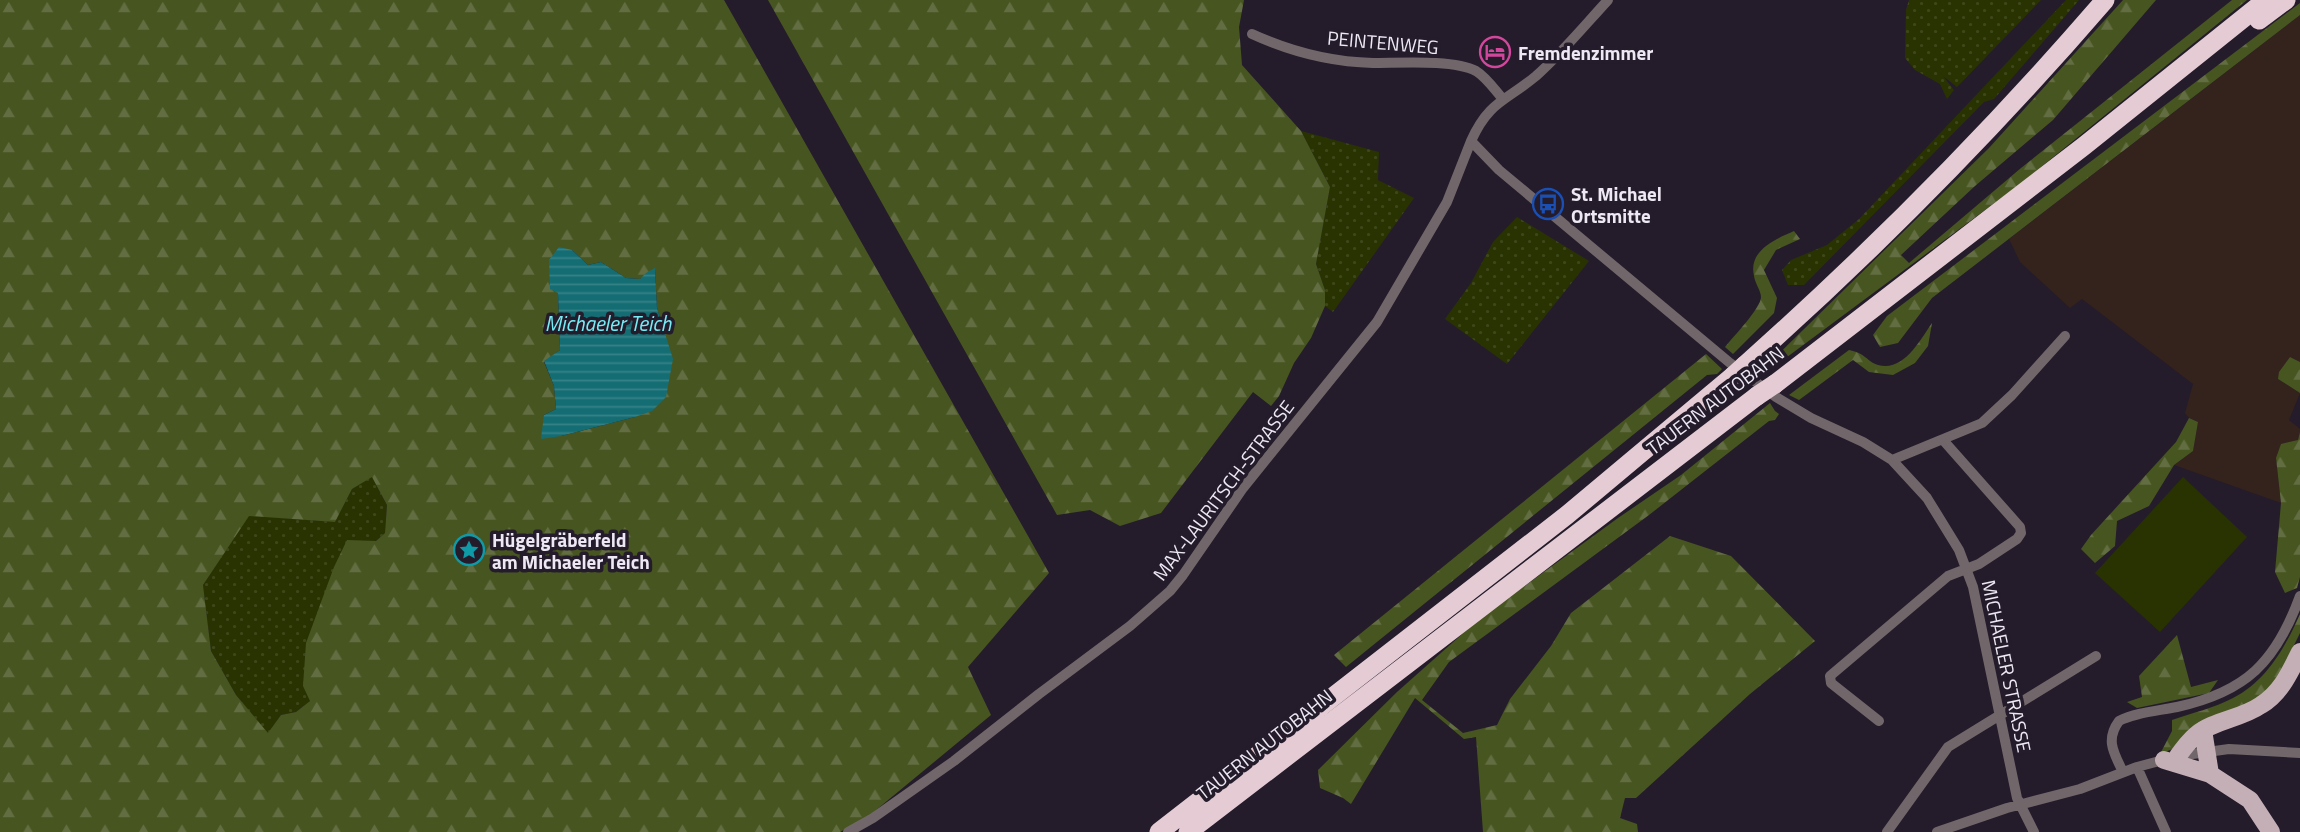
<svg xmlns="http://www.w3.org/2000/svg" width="2300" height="832" font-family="'Titillium Web',sans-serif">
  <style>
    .commercial { fill: #34221d }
    .grass { fill: url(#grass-dots) }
    .forest { fill: url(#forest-firs); fill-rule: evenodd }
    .pitch { fill: #283301 }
    .water { fill: url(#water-rules) }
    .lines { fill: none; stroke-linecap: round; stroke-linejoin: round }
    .street { stroke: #71676a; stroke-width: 10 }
    .primary { stroke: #c4afb6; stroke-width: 18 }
    .highway { stroke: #e5ccd4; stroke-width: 19 }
    .highway-bridge { stroke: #e5ccd4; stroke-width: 19 }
    .labels { text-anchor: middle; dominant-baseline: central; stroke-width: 7; stroke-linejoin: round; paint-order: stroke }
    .street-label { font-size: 19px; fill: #ede8f3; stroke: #241c2b }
    .poi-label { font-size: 19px; font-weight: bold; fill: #ede8f3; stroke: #241c2b; text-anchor: start }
    .water-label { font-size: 21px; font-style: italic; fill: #76edf6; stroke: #241c2b }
  </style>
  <defs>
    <pattern id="grass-dots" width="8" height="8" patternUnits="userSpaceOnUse" patternTransform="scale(1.75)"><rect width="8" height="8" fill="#283301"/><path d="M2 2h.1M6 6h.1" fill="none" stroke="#3d471a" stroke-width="1.8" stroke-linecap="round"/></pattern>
    <pattern id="forest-firs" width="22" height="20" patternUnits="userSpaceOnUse" patternTransform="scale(1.75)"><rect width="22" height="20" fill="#475520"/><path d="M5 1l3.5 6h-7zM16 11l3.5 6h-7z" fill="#626d41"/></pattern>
    <pattern id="water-rules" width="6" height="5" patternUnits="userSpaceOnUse" patternTransform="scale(1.75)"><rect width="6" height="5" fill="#146d73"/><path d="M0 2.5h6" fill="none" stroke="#368287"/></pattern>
  </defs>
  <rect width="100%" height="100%" fill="#241c2b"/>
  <!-- commercial -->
  <path class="commercial" d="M2300,15v347l-10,-5 -12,22 22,14 -11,27 11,9v3l-2,8 -22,18 5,45 -107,-38 19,-14 5,-29 -9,-4 -4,-5 8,-29 -111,-85 -12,9 -50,-46 -11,-23z"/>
  <!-- grass -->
  <path class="grass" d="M1909,0h132l-84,87 -14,-11 11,14 -7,9 -7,-15 -25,-14 -10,-12 1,-48z
    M2066,0h13l-85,99 -10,3 -180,183h-16l-6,-15 9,-10 36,-15 32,-26z
    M1301,131l78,21 -1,28 36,18 -81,114 -8,-6v-16l-9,-26 14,-77z
    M1517,217l72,44 -82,103 -62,-45 26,-36 22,-41z
    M372,476l15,29 -2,28 -9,8 -66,160 -14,11 -15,3 -13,19 -32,-39 -25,-44 -8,-66 46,-70 86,7 17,-33z"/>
  <!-- forest -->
  <path class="forest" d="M0,0h724l325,573 -81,94 23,48 -121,100 -30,17h-840zM572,250l16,15 13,-3 25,16 14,1 15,-10 2,39 7,24 -29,85 -74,19 -17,-21 12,-6 -2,-23 -10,-24 16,-12 -2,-57zM372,477l15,28 -2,28 -9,8 -29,-1 -13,27 -28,76 -3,43 7,15 -14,11 -15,3 -13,18 -32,-38 -25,-44 -8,-66 46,-69 86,6 17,-33z
    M768,0h476l-5,27 3,38 59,66 29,56 -14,77 9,26v16l-14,32 -17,25 -15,33 -8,10 -18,-14 -92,121 -41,13 -30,-16 -33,5z
    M2123,0h33l-103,120 -78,66 -74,69 8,8 112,-95 211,-168h15l-227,184 -257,191 -3,-3 229,-224z
    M2300,3v12l-368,283 -34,45 -18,4 -7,-12 14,-19z
    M1794,231l6,8 -24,11 -12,20 13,28 -3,15 -41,41 -8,-7c8,-10 36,-39 36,-50 0,-6 -6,-14 -7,-21 -6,-26 22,-37 40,-45z
    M1932,323l-4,23 -13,17 -22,12 -24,-3 -16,-12 -54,40 -10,-5 60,-45c17,3 18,12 29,15 26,7 42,-25 54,-42z
    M1706,354l16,15 -5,5 -10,1 -361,292 -12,-12z
    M2290,357l10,5v31l-22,-14 1,-7z
    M1770,403l5,8 4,3 -4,6 -6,1 -120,94 -200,147 -27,38 41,33 34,-8 13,-26 41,-53 20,-33 99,-77 61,20 84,85 -65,53 -114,104h-11l-5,20 17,6 1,8h-155l-7,-95 -12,2 -49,-41 -64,106 -8,-6 -23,-10 -2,-18 79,-78 81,-72 140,-102 63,-43z
    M2189,418l9,4 -5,29 -19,14 -25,41 -32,15 -2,25 -20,17 -14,-14 10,-14 85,-93z
    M2300,432v145l-3,11 -12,5 -10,-21 6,-69 -5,-45 5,-14 17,-4z
    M2300,614v19l-23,47 -16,18 -86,50 -15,6 12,-23v-11c20,-7 42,-12 61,-22 33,-16 53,-52 67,-84z
    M2177,635l14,52 27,-7 -9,13 -72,15 -10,-6 15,-5 -3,-21z"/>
  <!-- pitch -->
  <path class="pitch" d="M2183,477l64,60 -87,95 -65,-59z"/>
  <!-- water -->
  <path class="water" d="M559,247l13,3 16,15 13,-3 25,16 14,1 6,-6 9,-5 2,40 16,51 -7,38 -14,14 -17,6 -74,19 -20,3 3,-24 12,-6 -2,-23 -10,-25 16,-11 -2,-57 -8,-4 -1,-29z"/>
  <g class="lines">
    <!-- street -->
    <path class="street" d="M1608,0c-23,25 -46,53 -72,76 -30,25 -47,25 -65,65l28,29 231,193 46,34 35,21 52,24 29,18 35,38 32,52 14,37 44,211 17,34
      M1252,34c37,17 80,28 121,29 26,0 81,-4 103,8 10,6 19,19 26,27
      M1892,460l90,-37 30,-28 53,-59
      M1879,721l-48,-38 -1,-7 118,-100 31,-12 38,-25 4,-6 -1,-6 -77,-87
      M2137,767l29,65
      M2123,772c-9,-19 -18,-32 -4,-51 18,-9 39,-10 58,-14 69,-15 99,-45 123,-111
      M848,832l25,-14 81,-57 85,-67 91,-68 40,-35 13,-16 60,-87 134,-166 70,-120 24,-61
      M1887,832l61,-85 148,-91
      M1937,832l70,-24 73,-19 57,-22 41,-11 51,-7 71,4"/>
    <!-- primary -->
    <path class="primary" d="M2203,730l7,44 40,26 21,32
      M2178,756c5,-7 11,-15 18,-21 18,-15 45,-16 65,-30 20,-12 29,-33 39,-53
      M2164,760l46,14"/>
    <!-- highway -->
    <path class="highway" d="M2259,20l27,-20
      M1745,365c128,-114 248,-235 360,-365
      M1775,384l309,-238 182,-146
      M1159,832l408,-317 166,-139
      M1188,832l569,-436"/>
    <!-- highway-bridge -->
    <path class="highway-bridge" d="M1733,376l12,-11
      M1757,396l18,-12"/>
  </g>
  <!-- icons -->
  <defs>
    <g id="hotel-ring" transform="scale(1.575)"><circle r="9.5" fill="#241c2b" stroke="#d1479c" stroke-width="1.5"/><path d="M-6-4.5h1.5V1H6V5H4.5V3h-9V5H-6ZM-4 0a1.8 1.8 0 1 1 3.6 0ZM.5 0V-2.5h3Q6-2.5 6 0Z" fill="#d1479c"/></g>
    <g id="bus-ring" transform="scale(1.575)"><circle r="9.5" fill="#241c2b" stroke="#1a4fb4" stroke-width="1.5"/><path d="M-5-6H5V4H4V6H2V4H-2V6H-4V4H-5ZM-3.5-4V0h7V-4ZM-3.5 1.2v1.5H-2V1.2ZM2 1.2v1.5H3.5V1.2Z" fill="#1a4fb4"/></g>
    <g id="sight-ring" transform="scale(1.575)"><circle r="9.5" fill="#241c2b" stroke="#0f9aa8" stroke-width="1.5"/><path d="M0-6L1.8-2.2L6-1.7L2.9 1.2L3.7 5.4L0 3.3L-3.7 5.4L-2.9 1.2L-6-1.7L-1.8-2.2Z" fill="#0f9aa8"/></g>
  </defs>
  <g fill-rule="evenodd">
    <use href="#hotel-ring" x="1495" y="52"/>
    <use href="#bus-ring" x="1548" y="204"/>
    <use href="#sight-ring" x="469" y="550"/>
  </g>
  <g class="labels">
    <!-- street labels -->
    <g class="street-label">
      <text transform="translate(1383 42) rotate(5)">PEINTENWEG</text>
      <text transform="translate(1715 400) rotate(-37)">TAUERN AUTOBAHN</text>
      <text transform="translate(1223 490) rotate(-53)">MAX-LAURITSCH-STRASSE</text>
      <text transform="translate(2007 666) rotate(78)">MICHAELER STRASSE</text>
      <text transform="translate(1264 744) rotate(-38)">TAUERN AUTOBAHN</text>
    </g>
    <!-- poi labels -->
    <g class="poi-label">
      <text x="1518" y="52">Fremdenzimmer</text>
      <text x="1571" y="193">St. Michael<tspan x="1571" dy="22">Ortsmitte</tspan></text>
      <text x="492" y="539">Hügelgräberfeld<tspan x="492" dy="22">am Michaeler Teich</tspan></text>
    </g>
    <!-- water labels -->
    <g class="water-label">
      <text x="608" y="323">Michaeler Teich</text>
    </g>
  </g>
</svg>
